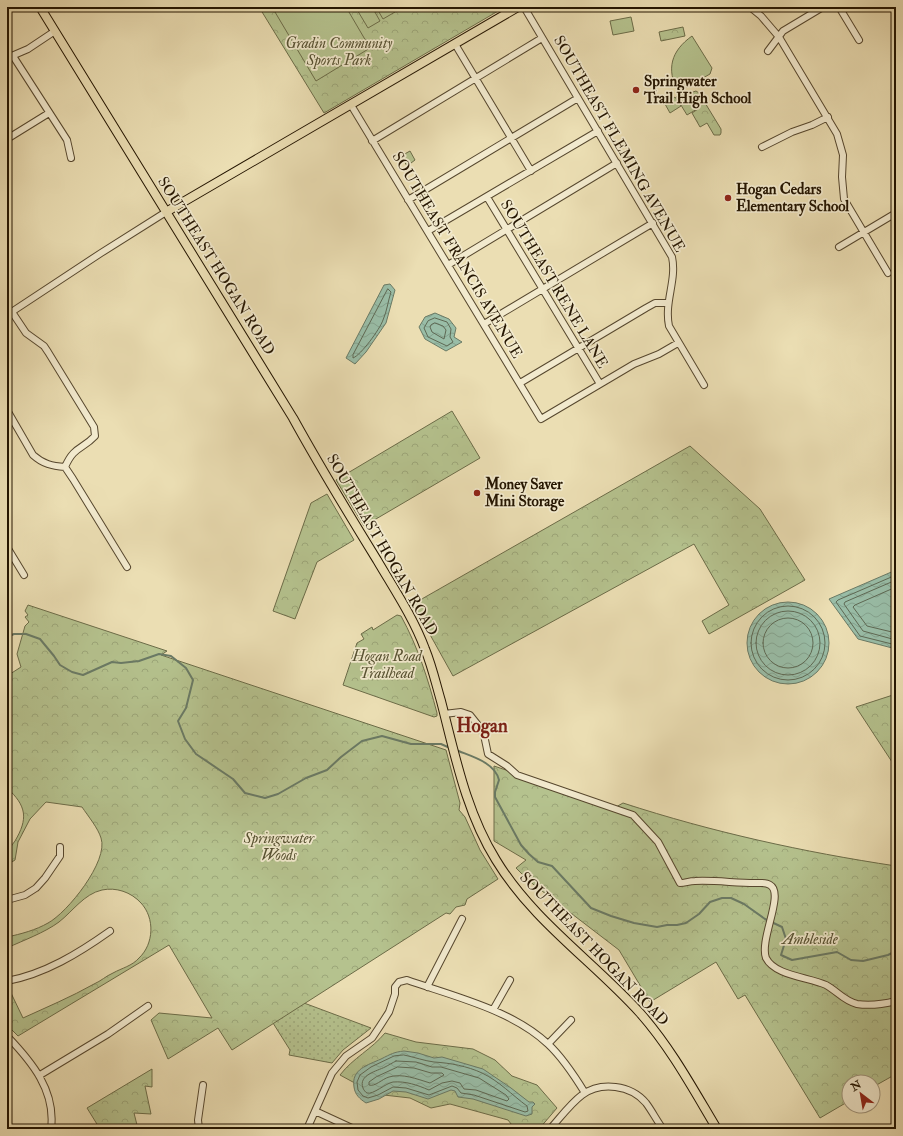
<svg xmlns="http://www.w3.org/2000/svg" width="903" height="1136" font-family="'IM FELL Double Pica',serif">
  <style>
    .grass { fill: url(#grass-dots); stroke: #6c6c48 }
    .forest { fill: url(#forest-crowns); stroke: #6c6c48 }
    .garden { fill: #b5c28e; stroke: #6c6c48 }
    .water { fill: url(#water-waves); stroke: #6a7a65 }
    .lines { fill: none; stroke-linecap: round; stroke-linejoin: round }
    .shore { stroke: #5e6954; stroke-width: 1 }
    .stream { stroke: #6a7a65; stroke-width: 2 }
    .minor-casing { stroke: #56472e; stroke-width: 8 }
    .major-casing { stroke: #241501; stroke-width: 10 }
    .minor { stroke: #f2eace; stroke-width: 6 }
    .major { stroke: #ebdeb3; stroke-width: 8 }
    .poi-dot { fill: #8f2418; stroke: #f2eace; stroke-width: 1.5 }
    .labels { text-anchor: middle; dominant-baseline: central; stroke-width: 3.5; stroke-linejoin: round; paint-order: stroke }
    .park-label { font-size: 15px; font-style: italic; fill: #575232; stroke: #f2eace }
    .poi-label { font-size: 15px; font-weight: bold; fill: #241501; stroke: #f2eace; text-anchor: start }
    .street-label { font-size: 15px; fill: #241501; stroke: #f2eace }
    .district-label { font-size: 19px; font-weight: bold; fill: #7a1f14; stroke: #f2eace }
  </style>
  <defs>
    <pattern id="grass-dots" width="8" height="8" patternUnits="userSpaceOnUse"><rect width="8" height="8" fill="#b5c28e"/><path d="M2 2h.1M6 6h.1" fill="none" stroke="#9ca679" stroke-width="1.8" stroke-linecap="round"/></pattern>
    <pattern id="forest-crowns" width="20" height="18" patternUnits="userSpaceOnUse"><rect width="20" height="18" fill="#b5c28e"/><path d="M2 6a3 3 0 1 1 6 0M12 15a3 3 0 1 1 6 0" fill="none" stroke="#9ca679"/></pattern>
    <pattern id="water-waves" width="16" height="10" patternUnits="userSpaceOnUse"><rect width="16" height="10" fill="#99bda7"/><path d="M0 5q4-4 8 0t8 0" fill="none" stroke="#84a28e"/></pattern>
  </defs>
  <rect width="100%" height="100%" fill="#ebdeb3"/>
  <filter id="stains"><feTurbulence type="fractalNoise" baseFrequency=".005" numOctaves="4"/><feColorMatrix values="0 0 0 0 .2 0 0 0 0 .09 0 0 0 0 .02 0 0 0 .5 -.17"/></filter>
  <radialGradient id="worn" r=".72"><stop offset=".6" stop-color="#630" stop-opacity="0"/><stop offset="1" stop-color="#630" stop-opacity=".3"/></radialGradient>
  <!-- grass -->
  <path class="grass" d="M304,1003l67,25 -28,22 -11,13 -43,-8 1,-5 -17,-27z"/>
  <!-- forest -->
  <path class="forest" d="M259,7h246l-181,106z
    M683,27l2,9 -24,5 -2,-9z
    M696,91l3,2 22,36v4l-1,2h-6l-7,-12 -7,4 -8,-14 6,-4 -7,-13 2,-4z
    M452,411l28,47 -116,68 -28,-46z
    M690,446l70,63 45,71 -96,54 -7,-13 27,-16 -35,-61 -241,132 -40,-72z
    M327,494l27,46 -37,22 -22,57 -22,-8 38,-108z
    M28,605l139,46 -6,4 285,95 14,53 -1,7 6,7 15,33 18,29 -31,20 -2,6 -9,2 -6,7 -4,-1 -214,137 -14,-22 -50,31 -17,-39 8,-7 53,5 -43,-73 -151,91 -11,-11v-30l4,-2 12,25c24,-11 48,-21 71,-34 7,-3 12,-8 19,-11 9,-5 19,-7 26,-15 15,-14 16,-40 2,-55 -10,-11 -25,-16 -39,-13 -18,4 -29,21 -43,32 -15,11 -35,18 -52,26v-11c14,-3 29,-7 41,-14 19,-10 61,-62 53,-85 -3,-10 -13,-22 -19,-31l-36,-5 -16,17 -12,23 -3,18 -8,5c0,-3 -1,-7 0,-10 1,-5 5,-10 8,-14 13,-22 12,-35 -8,-53v-112l14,-9 -4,-13 8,-28 4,-4 -4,-5 3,-2 -3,-4z
    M397,615l4,1c17,31 27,63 36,97v3l-3,1 -91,-32 14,-42 7,-4 -3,-5 11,-7 1,3z
    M896,694v74l-40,-61z
    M494,766l122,41 7,-4c89,29 180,49 273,63v208l-23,13v-5h-24v19l-29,17 -75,-123 -7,4 -22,-37 -66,40 -31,-52 -90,-69 -13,-13 10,-8 -32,-19z
    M385,1033l31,9 57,7 22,11 17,16 25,9 20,23 -18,21h-24l-7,-9 -58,-16 -19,4 -21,-10 -35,-4 -35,-19c13,-17 32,-26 45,-42z
    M152,1069v18l-7,-1 6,28 -17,-1 4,16h-38l-13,-21z"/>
  <!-- garden -->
  <path class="garden" d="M272,7h74l24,41 -54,33z
    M358,7h14l8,14 -12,7 -12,-20z
    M376,7h16l3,5 -12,7z
    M631,17l3,14 -21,4 -3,-14z
    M692,36l20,32 -2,6 -32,18c-12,-23 -7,-41 14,-56z
    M687,91l10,18 -10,6 -11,-18z
    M675,97l6,9 -11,7 -5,-9z
    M410,151l5,9 -8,6 -6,-10z"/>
  <!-- water -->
  <path class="water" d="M390,284l5,6 -9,33 -20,29 -11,12 -9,-6 38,-73z
    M435,313l14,6 7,9 -2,9 8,5 -16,9 -21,-12 -6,-12 6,-10z
    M896,570v79l-38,-10 -29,-40z
    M747 643a41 41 0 1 1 82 0a41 41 0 1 1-82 0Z
    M404,1051l14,2 16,5 8,-1 41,12 28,19 18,14h4l2,2 -3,3v7l-6,2 -53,-17 -15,-2 -3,-6 -4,-1 -23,9 -22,-7 -13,-1 -14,8 -13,4c-6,-4 -11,-8 -12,-16 -3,-18 14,-22 27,-28 10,-5 13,-7 23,-8z"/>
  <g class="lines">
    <!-- shore -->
    <path class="shore" d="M388,289l3,3c-3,9 -4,19 -8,28 -3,9 -22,35 -30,38v-3z
      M435,318l12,4 4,7 -1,8 3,5 -6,4 -19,-9 -4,-9 4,-7z
      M435,323l8,3 3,4 -2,9 -12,-7 -2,-5 1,-2z
      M896,575l-58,25 -2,2 24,34 36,9
      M896,580l-51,22 -1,2 19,27 33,9
      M896,587l-41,18 -2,2 14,19 29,7
      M751 643a37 37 0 1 1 74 0a37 37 0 1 1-74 0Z
      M756 643a32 32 0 1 1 64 0a32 32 0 1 1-64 0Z
      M763 643a25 25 0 1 1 50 0a25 25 0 1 1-50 0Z
      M404,1055c10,2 21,6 30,7 16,1 33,4 48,11 17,8 30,22 45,33l1,5 -3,1 -51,-17 -13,-2 -4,-5 -5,-2 -23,9 -23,-7 -13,-1 -15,8 -10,3 -5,-2 -5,-6 -1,-8 3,-7 11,-8 23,-11z
      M396,1061l20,1 16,5h9l38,11 27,17 3,4 -2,2 -31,-11 -12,-1 -4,-6 -8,-2 -10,2 -13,7c-12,-5 -23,-9 -36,-8 -7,1 -20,13 -26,11 -1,0 -4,-4 -4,-5 -5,-13 14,-17 22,-21 4,-2 7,-4 11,-6z
      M398,1067l16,1 17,5h11l2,2 -14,8c-13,-4 -28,-10 -41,-6 -7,2 -14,10 -20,8v-3l7,-5z"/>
    <!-- stream -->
    <path class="stream" d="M7,637l7,-3h12l14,5 14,17 6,9 12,7 11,3 29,-13 9,1 18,-2 20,-7 12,2 15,12 7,12 -7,28 -8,13 7,18 11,15 37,25 12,14 20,5 13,-4 28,-16 21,-8 14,-13 21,-16 20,-5 29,8h30l9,4
      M456,750c14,6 39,12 43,30l-4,12v5l26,48 8,9 9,8 14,4 39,42 20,8 23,7 23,4 10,-2h10l9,-2 13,-9 11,-12 12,-4h9l13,6 21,15 17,8 4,12 -5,16 11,5 45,-8 14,8 12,1 25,-6 8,-4"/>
    <!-- minor casing -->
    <g class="minor-casing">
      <path id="minor" d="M524,7l148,250c5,23 -8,45 -3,69l35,59
        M750,7l11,9 18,21 58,97 6,21 -1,22 2,22 44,74
        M839,7l20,33
        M455,44l76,127
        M768,51l15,-20 40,-24
        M13,56l54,84 4,18
        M7,58l21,-9 27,-18
        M351,105l190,314 93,-55 25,-10 19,-11
        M7,139l42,-26
        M372,141l170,-103
        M762,147l30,-15 20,-7 16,-8
        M487,197l113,187
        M408,200l170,-102
        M428,231l170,-100
        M839,247l57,-34
        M448,265l169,-102
        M12,312l14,21 18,13 4,6 46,75 1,9c-13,14 -21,10 -30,31
        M7,315l94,-62 65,-41
        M484,324l169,-101
        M520,383l126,-75 9,-5h13
        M7,410l26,45c10,9 19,11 32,12l8,12 54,88
        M7,547l17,28
        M444,714l17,-2 9,3 8,10 6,10 4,19 19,12 10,9 116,40 25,27 22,41c5,0 9,-2 15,-2 20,-1 40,2 60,2 5,0 11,-1 15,2 15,8 -11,55 -4,73 9,18 43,19 60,27 11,6 18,16 31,19 12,2 27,0 39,-3
        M7,900l18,-5 11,-7 9,-10 15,-22v-9
        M7,981c38,-7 72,-28 103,-50
        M427,987l35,-68
        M493,1010l17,-30
        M7,1036c25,26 49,55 44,93
        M548,1044l23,-24
        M40,1075l68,-41 40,-28
        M315,1111l39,18
        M199,1129l-1,-9 5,-35
        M307,1129l25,-56 14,-17 26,-18 8,-12 9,-14 6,-18v-7l4,-5 8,-2c46,16 105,30 141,64 15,14 26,31 37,49
        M550,1129c10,-11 20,-25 32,-34 19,-14 49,-10 64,8 6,8 11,18 17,26"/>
    </g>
    <!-- major casing -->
    <g class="major-casing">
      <path id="major" d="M40,7l253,411c27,49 55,95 84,142 17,29 36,57 48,89 7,17 11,35 16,52 14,54 25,111 55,159 37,61 97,101 144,153 31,35 53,76 77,116
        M166,212l352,-205"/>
    </g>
    <!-- minor -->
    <use href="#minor" class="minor"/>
    <!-- major -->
    <use href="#major" class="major"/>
  </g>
  <!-- markers -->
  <g class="poi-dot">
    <circle cx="636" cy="90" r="4"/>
    <circle cx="728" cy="198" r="4"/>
    <circle cx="477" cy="493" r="4"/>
  </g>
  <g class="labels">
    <!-- park labels -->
    <g class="park-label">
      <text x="339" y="43">Gradin Community<tspan x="339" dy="17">Sports Park</tspan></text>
      <text x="387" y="656">Hogan Road<tspan x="387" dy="17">Trailhead</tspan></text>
      <text x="279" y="838">Springwater<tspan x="279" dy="17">Woods</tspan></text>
      <text x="810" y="939">Ambleside</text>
    </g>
    <!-- poi labels -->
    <g class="poi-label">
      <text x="644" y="81">Springwater<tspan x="644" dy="17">Trail High School</tspan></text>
      <text x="736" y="189">Hogan Cedars<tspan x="736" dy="17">Elementary School</tspan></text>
      <text x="485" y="484">Money Saver<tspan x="485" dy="17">Mini Storage</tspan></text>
    </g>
    <!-- street labels -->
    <g class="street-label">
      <text transform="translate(619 144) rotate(60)">SOUTHEAST FLEMING AVENUE</text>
      <text transform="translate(457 255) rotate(59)">SOUTHEAST FRANCIS AVENUE</text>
      <text transform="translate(216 266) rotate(58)">SOUTHEAST HOGAN ROAD</text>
      <text transform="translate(554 284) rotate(59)">SOUTHEAST RENE LANE</text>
      <text transform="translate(382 545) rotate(60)">SOUTHEAST HOGAN ROAD</text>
      <text transform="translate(594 949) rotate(46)">SOUTHEAST HOGAN ROAD</text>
    </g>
    <!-- district labels -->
    <g class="district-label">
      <text x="482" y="726">Hogan</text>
    </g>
  </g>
  <!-- margin -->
  <rect width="903" height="1136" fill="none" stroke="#ebdeb3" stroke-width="24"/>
  <rect x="8" y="8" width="887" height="1120" fill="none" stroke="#241501" stroke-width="2"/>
  <rect x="12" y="12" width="879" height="1112" fill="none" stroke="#241501"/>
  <!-- north arrow -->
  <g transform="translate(861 1094) rotate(329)"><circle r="19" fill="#f2eace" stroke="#a0957c"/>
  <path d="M0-3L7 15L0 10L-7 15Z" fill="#8f2418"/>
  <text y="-6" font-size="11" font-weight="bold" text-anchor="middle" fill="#241501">N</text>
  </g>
  <rect width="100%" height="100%" filter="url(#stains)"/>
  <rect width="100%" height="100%" fill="url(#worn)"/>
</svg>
